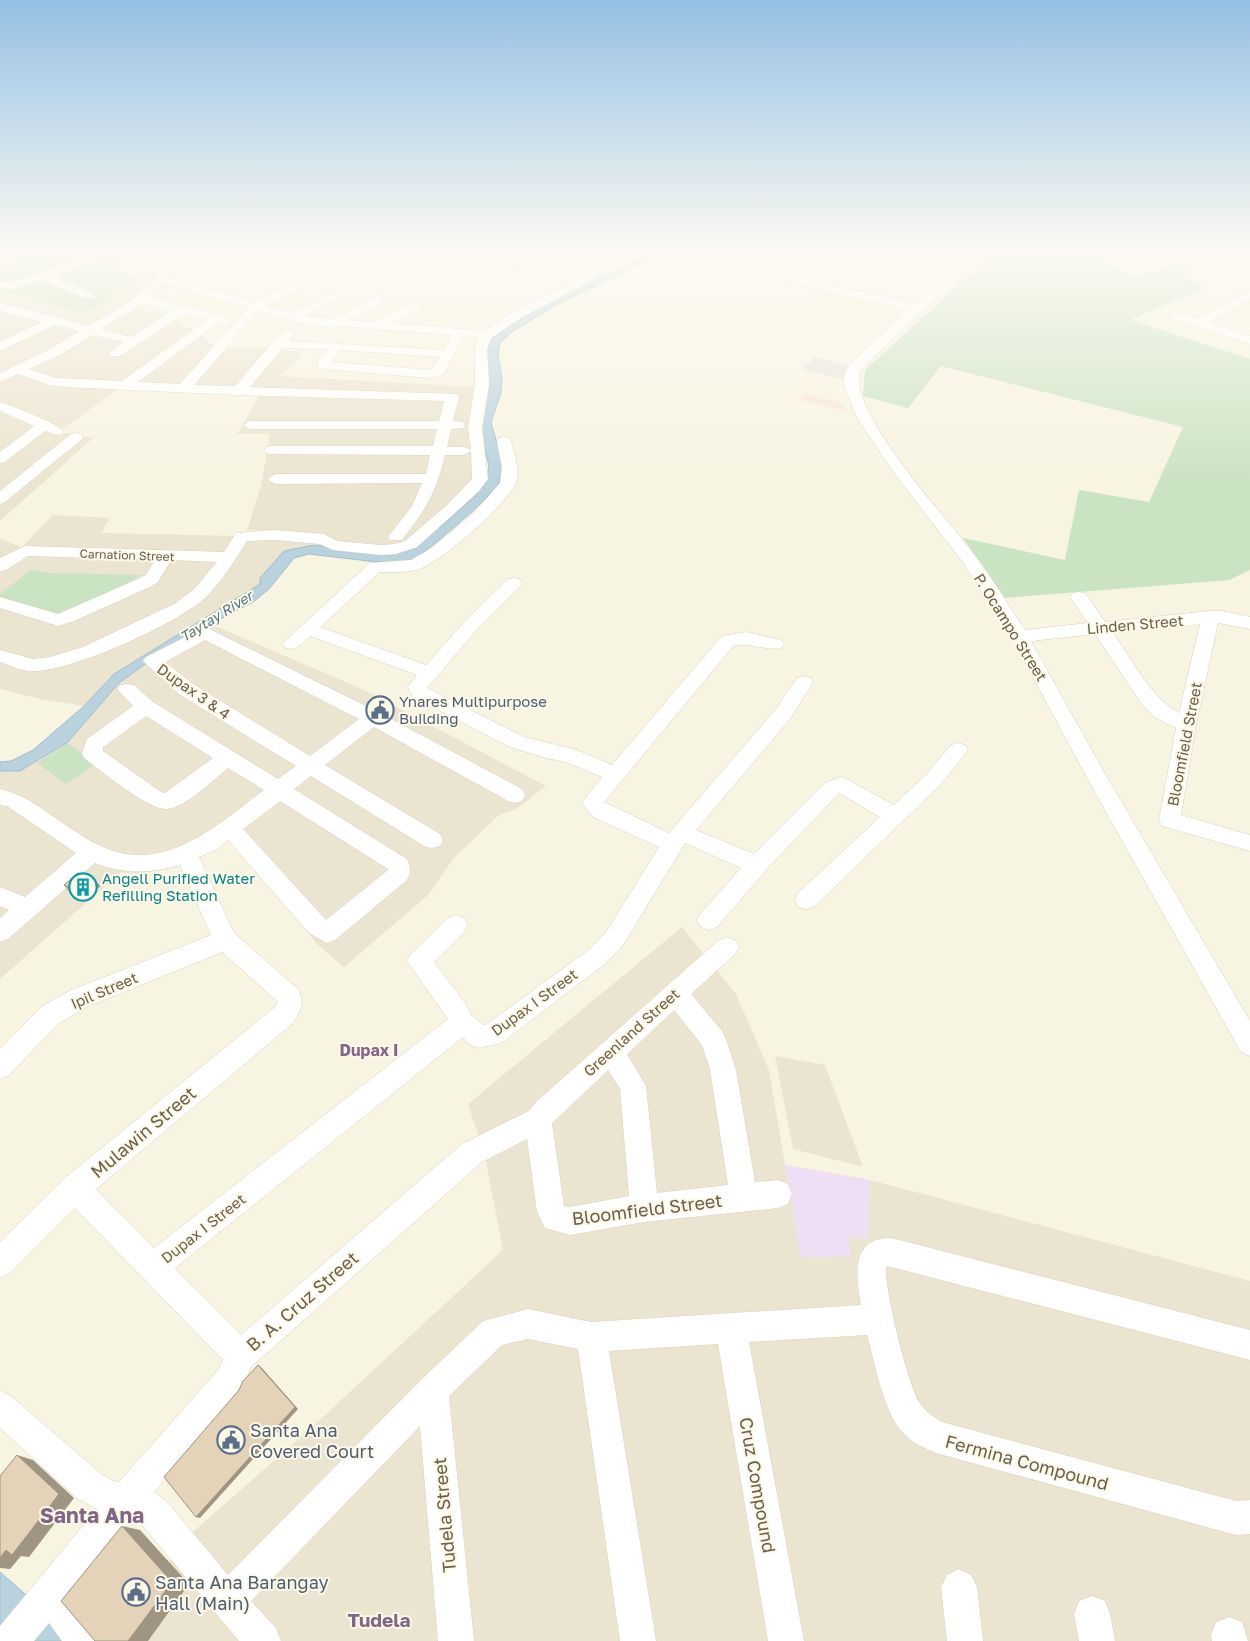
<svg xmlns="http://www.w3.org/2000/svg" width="1250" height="1641" font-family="'Golos Text',sans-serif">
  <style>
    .residential { fill: #ebe4d0 }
    .commercial { fill: #f7e7d7 }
    .industrial { fill: #e8e4dc }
    .education { fill: #f0dff4 }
    .green { fill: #cae3c3 }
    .water { fill: #bad2de; stroke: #a2bece }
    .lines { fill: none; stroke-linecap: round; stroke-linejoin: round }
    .minor-casing { stroke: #dbd1bf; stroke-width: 1 }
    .minor { fill: #fff; fill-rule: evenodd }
    .wall { fill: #c4b59f }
    .shaded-wall { fill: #a09482 }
    .building { fill: #e4d3b9; stroke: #a09482 }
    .labels { text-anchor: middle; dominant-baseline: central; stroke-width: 4; stroke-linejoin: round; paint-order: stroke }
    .far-street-label { font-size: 12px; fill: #6c5e4c; stroke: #fcf8e7 }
    .far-water-label { font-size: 14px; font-style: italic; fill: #517589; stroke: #fcf8e7 }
    .street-label { font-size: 15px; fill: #6c5e4c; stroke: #fcf8e7 }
    .service-label { font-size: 15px; fill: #4e5e75; stroke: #fcf8e7; text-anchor: start }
    .culture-label { font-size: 15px; fill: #0d838f; stroke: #fcf8e7; text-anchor: start }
    .neighbourhood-label { font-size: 16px; font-weight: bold; fill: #836588; stroke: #fcf8e7 }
    .near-street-label { font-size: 18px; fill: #6c5e4c; stroke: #fcf8e7 }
    .near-service-label { font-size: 18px; fill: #4e5e75; stroke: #fcf8e7; text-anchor: start }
    .near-neighbourhood-label { font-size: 19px; font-weight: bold; fill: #836588; stroke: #fcf8e7 }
    .near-quarter-label { font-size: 21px; font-weight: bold; fill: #836588; stroke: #fcf8e7 }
  </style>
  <rect width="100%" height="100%" fill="#f8f4e2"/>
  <!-- residential -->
  <path class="residential" d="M139,254h65l-27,15 -11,16 -29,22 39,13 24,14 13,11 13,2h45l8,3 16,1 7,4 -22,21 194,11 -4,41 4,56 -61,52 -21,11 -50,-3 -57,-12 -38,-2 14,-44 9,-52h-33l22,-38 -138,-9 -63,45 35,6 -93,83v-230l82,22 56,-35 -31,-7z
    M465,254h94l-35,16 -74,-12z
    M53,515l57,3 -9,15 136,3 68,4 9,5 -30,6 -24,33 -146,90 -30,32 -44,-7 -40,-10v-150l22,8z
    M211,624l153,66 182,96 -30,23 -16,5 -47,45 -24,35 -85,73 -27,-23 -87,-108 -51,29 -40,9 -18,-2 -121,107v-208h20l48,-29 51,-59 29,-21z
    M682,927l54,67 33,76 16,95 85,15 380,101v360h-1146l89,-109 118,-104 192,-178 -18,-94 -17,-52z
    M775,1056l50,9 38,102 -70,-18z"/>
  <!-- commercial -->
  <path class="commercial" d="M806,394l38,9 1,8 -45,-11z"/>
  <!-- industrial -->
  <path class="industrial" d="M815,357l33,9 -6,13 -40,-10z"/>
  <!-- education -->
  <path class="education" d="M785,1165l85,15 -2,60 -19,-4 2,20 -51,1z"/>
  <!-- green -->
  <path class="green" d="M0,254h139l-32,16 31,8 -26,17 6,1 -36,17 -82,-22z
    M993,254h121l-15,4 34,18 43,-11 14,5 -11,6 26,12 -75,32 120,39v211l-21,10 -224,18 -42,-60 102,22 14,-70 70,12 34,-75 -242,-61 -33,42 -45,-12 2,-26z
    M31,570l20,3 91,2 -79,40 -63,-16v-5z
    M67,743l30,20 -31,21 -29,-21z"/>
  <!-- water -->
  <path class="water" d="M645,254h16l-105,51 -44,27 -12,11 -2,11 4,25 -1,14 -10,29 12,42 -2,13 -4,10 -23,23 -36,31 -21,16 -12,5h-28l-68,-8 -15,4 -25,31 -16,13 -42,22 -63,38 -29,21 -51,59 -48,29h-20v-9l11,-1 22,-11 51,-44 30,-32 146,-90v-6l24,-27 30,-6 52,5 49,-5 31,-23 29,-26 10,-12 4,-18 -10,-40 10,-39 -4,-38 4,-12 17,-14z
    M0,1572l57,50 14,19h-71z"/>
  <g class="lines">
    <!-- minor casing -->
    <g class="minor-casing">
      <path id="minor" d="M14,254h16l-30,12v-7z
        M93,254h17l-57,22 40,18 2,2 -2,2h-8l-42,-18 -30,9 -13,-1v-6h12z
        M170,254h11l-14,23 87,25 35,-17h8l2,2 -2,2 -31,17 25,7 36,-17h8l2,2 -33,18 29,3 45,-23 4,1 2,3 -2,3 -33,17 26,2 40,-19 4,1 2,3 -2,3 -27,13 92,8 27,-18 71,-36 51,-23h15l-58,27 -71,38 -28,19 -4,11 2,36 -7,43 6,51 -9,12 -62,56 -21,7 -15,1 -48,-5 -13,-6 -45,-4 -28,1c-12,19 -24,39 -40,55 -27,27 -136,76 -174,75 -11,0 -23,-5 -33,-9v-12l33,9 17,-2 33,-10 93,-44 18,-14 23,-27 -46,-2 -13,22 -8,5 -76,34 -16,5 -58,-18v-11l58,17 80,-35 8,-4 9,-15 -127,-4 -22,14 -6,1v-13l25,-12 199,6 12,-19 39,-3 49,4 13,7 44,4 13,-1 11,-3 42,-36 25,-26 -1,-28 -7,4h-19c-9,39 -20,55 -43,85h-12l-2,-3 24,-31 10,-23 -146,1 -5,-2 -3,-3 3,-3 5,-2h150l4,-19 -159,-1 -5,-1 -2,-3 2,-3 5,-1h162l4,-17h-187l-7,-4 7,-4h189l5,-20 -205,-6 -174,-8 -16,-2 -31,-11 -18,8v-9l50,-24 30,-18 -25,-6 -55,26v-9l42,-20 -42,-11v-8l89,23 44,-27 18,-14zM163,283l85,25 -68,76 -42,-2 80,-59 7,2 6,-4 -2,-3 -79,-21zM143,303l29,8 -41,26 -30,-8zM258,311l45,13 29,4 5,-2 115,9 -8,15 -155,-9 5,-7 -6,-4c-10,3 -43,45 -52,56l-42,-1zM184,314l23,6 -85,61 -66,-3 -27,-9 31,-14 32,-20 31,7 -14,11 1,3h10zM464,336l15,2 -4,11v36l-7,43 3,22 -7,-3h-17l4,-18 12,-1 2,-3 -2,-3 -10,-1 6,-24 -2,-3 -207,-7 33,-39 44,1 -10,14 2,5 5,1 107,9 12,-3zM339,350l101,7 -7,12 -2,1 -100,-8z
        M220,254h15l-10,7 49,15 2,2 -6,3 -55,-17 -2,-2z
        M262,254h18l17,6 2,2 -6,3z
        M522,254h14l-12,8h-8l-2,-2z
        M657,254h14l-36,21 -4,1 -6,-3z
        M675,254h21l219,50 60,-50h12l-66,57 -60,58c-19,37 91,155 115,188 17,23 32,48 49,73l63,-7 -18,-26 3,-4 6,-1 6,1 20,29 105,-11h13l27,6v12l-32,-6 -22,102 -15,90 69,20v16l-88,-25 -3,-6 17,-92 -20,-10 -12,-11 -49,-73 -64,7 74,133 145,247v35l-9,-4 -154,-274 -76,-142 -49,-75 -68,-88 -37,-55 -13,-33v-10l6,-11 58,-54 -228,-53zM1200,624l-21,89c-28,-15 -48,-55 -67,-81z
        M1171,254h17l32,11 21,-11h9v4l-40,20 -6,-3 8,-5z
        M1250,290v9l-41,23 41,14v8l-77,-25 -2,-3 6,-4 21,7z
        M0,402c11,3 58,22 64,29l-2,3 -5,1 -12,-4 -40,31 -5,1v-11l34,-26 -34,-15z
        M76,433l5,1 2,3 -2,3 -76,62 -5,2v-13l71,-57z
        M504,437l5,1 2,3c3,13 10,29 5,42 -10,22 -71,75 -94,85 -13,5 -28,4 -42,4l-60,55 106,38 42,-47 40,-39 6,-1 6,1 2,4 -2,4 -40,39 -53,62 97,49 53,13 35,15 110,-129 24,-4 35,8 3,4 -3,4c-12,3 -31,-5 -47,-3l-130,157 65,31 107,-124 21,-31 7,-2 7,2 2,4 -23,37 -94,111 58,24 71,-71 16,-6 7,3 46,25 33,-31 24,-29 7,-2 7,2 3,5 -27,34 -127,123 -8,2 -8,-2 -3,-7 3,-7 82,-76 -41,-24 -74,78 -48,56 -8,3 -8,-3 -4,-7 4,-7 40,-45 -56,-25 -62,102 -17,18 -105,80 -22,5 -9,-3 -7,-8 -288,231 66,67 221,-191 67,-33 7,-9 183,-162 8,-3 8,3 4,7 -4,7 -44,40 31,37 4,8 10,31 19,112 23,-2 10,4 4,10 -4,10 -10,4 -134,14 -74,13 -25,-7 -8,-16 -10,-73 -45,23 -231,205 -10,24 -87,101 13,10 61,73 194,-196 61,-58 45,-12 63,13 270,-17c-5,-29 -11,-68 31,-67l358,92v30l-355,-92 -9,-1c-2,21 22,117 33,135 6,9 14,15 23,20l294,79 14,-1v34l-14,1 -300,-82c-12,-5 -24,-10 -33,-20 -20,-22 -28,-70 -36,-98l-118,7 55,299h-36l-50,-297 -109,7 47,290h-36l-42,-292 -50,-10 -26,6 -53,51 25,245h-36l-18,-215 -169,175 25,27 5,13h-42l-96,-115 -11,-7 -60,75 25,34 5,13h-40l-13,-18 -15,18h-34v-15l97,-117 -19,-10 -78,-71v-37l11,5 91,79 9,5 8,2 100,-113 4,-9 -148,-152 -65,65 -10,5v-36l65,-64 210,-171 3,-5 -56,-50 -135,55 -28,16 -50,52 -9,4v-30l41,-42 28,-16 142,-56 -31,-70c-29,9 -57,9 -85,-2l-87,76 -8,3v-24l9,-8 -9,-4v-19l25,10 51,-44 -69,-47 -7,-1v-16c27,6 47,24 70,39 12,8 26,17 40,22 60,21 110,-27 154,-60l-36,-22c-14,11 -43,40 -61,41 -19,1 -65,-38 -82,-50l-3,-5 5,-15 46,-33 -15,-16 2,-5 7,-1 7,1 19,17 125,77 18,-13 -117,-72 -36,-33 3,-4 59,-30 175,86 142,76 3,6 -3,6 -7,2 -7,-2 -134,-74 -49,38 115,69 3,6 -3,6 -8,2 -8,-2 -113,-70 -17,13 113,70c4,8 4,13 0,21l-72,60 -8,3 -18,-10 -81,-93 -12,10 -17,7 35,76 65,57c6,14 1,21 -6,33l-197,166 58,59 294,-229 -41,-58 4,-7 37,-36 8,-3 8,3 4,7 -4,7 -30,30 31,41 6,12 13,10 3,-1 103,-75 17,-18 52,-84 -66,-30 -11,-14 20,-26 -36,-15 -20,-4 -36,-11 -97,-50 -5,-10 9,-12 -107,-39c-8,8 -13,15 -25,12l-3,-4 88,-81 41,-3 21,-12 44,-37 24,-28 2,-16 -5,-26 2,-3zM205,640l154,79 -49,37 -117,-72 -28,-22zM146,716l67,42 -48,35 -4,-1 -58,-41v-4zM280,801l108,68v1l-62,50 -83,-91zM674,1010l28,35 8,25 18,115 -71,8 -11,-107 -19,-32zM608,1070l12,19 9,107 -59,11 -6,-1 -12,-83z
        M959,1569l12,6 6,12 6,54h-36l-6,-54 6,-12z
        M1092,1596l13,5 5,13 5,27h-36l-5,-27 5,-13z
        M1229,1617l13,5 6,19h-36l-1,-6 5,-13z"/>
    </g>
    <!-- minor -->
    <use href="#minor" class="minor"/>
  </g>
  <!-- wall -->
  <path class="wall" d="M372,703l20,4 -7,6 -12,-5z
    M64,885l36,1 -13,13 -20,-9z"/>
  <!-- shaded-wall -->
  <path class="shaded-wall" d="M391,703l1,4 -7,6 -2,-5z
    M96,881l4,5 -13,13 -3,-5z
    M258,1365l3,2 37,42 -98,109 -4,-1z
    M17,1455l16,5 41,38 -45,59 -8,-1 -11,13 -10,-1v-10z
    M122,1526l18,4 49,54 -41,57h-20z"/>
  <!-- building -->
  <path class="building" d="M379,697l12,6 -8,5 -11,-5z
    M78,873l18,8 -12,13 -20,-9z
    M258,1365l37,42 -99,110 -32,-40 75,-87 4,-9z
    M17,1455l42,39 -47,61 -6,-5 -6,8v-82z
    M122,1526l50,56 -44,59h-33l-34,-40z"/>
  <!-- sky -->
  <linearGradient id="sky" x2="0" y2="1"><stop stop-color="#95c0e4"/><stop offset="0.52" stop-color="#fcfaf2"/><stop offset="1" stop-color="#fcfaf2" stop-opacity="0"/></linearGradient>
  <rect width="1250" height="484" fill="url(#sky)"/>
  <!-- icons -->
  <defs>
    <g id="civic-ring" transform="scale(1.4375)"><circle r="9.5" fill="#fcf8e7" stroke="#5c6f8a" stroke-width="1.5"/><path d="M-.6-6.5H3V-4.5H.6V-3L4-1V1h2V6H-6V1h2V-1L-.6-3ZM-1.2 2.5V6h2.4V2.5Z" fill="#5c6f8a"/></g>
    <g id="building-ring" transform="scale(1.4375)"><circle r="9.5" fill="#fcf8e7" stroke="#0f9aa8" stroke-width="1.5"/><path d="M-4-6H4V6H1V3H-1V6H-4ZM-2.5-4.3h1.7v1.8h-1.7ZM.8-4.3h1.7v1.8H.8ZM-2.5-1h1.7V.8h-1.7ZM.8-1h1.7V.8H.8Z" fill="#0f9aa8"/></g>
  </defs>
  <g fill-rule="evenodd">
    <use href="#civic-ring" x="380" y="710"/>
    <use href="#building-ring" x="83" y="887"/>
    <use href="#civic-ring" x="231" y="1440"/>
    <use href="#civic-ring" x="136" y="1592"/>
  </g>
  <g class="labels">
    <!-- far-street labels -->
    <g class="far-street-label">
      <text transform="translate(127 555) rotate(2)">Carnation Street</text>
    </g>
    <!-- far-water labels -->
    <g class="far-water-label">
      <text transform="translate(216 616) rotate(-32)">Taytay River</text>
    </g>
    <!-- street labels -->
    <g class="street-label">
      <text transform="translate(1135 624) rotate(-5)">Linden Street</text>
      <text transform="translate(1011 627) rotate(58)">P. Ocampo Street</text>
      <text transform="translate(194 691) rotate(35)">Dupax 3 &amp; 4</text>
      <text transform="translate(1184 744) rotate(-79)">Bloomfield Street</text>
      <text transform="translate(104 990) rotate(-23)">Ipil Street</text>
      <text transform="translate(534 1002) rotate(-36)">Dupax I Street</text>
      <text transform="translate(631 1032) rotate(-42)">Greenland Street</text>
      <text transform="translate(203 1228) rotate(-38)">Dupax I Street</text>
    </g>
    <!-- service labels -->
    <g class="service-label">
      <text x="399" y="701">Ynares Multipurpose<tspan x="399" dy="17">Building</tspan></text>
    </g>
    <!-- culture labels -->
    <g class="culture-label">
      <text x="102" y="878">Angell Purified Water<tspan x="102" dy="17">Refilling Station</tspan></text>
    </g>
    <!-- neighbourhood labels -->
    <g class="neighbourhood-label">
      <text x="369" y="1050">Dupax I</text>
    </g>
    <!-- near-street labels -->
    <g class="near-street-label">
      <text transform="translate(143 1132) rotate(-40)">Mulawin Street</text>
      <text transform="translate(647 1209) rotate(-7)">Bloomfield Street</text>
      <text transform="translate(302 1301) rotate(-41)">B. A. Cruz Street</text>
      <text transform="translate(1027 1462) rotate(15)">Fermina Compound</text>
      <text transform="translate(758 1485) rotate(80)">Cruz Compound</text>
      <text transform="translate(444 1515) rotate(-95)">Tudela Street</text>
    </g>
    <!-- near-service labels -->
    <g class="near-service-label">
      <text x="250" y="1430">Santa Ana<tspan x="250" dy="21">Covered Court</tspan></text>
      <text x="155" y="1582">Santa Ana Barangay<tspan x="155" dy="21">Hall (Main)</tspan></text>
    </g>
    <!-- near-neighbourhood labels -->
    <g class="near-neighbourhood-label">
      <text x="379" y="1619">Tudela</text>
    </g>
    <!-- near-quarter labels -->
    <g class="near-quarter-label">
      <text x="92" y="1515">Santa Ana</text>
    </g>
  </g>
</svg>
